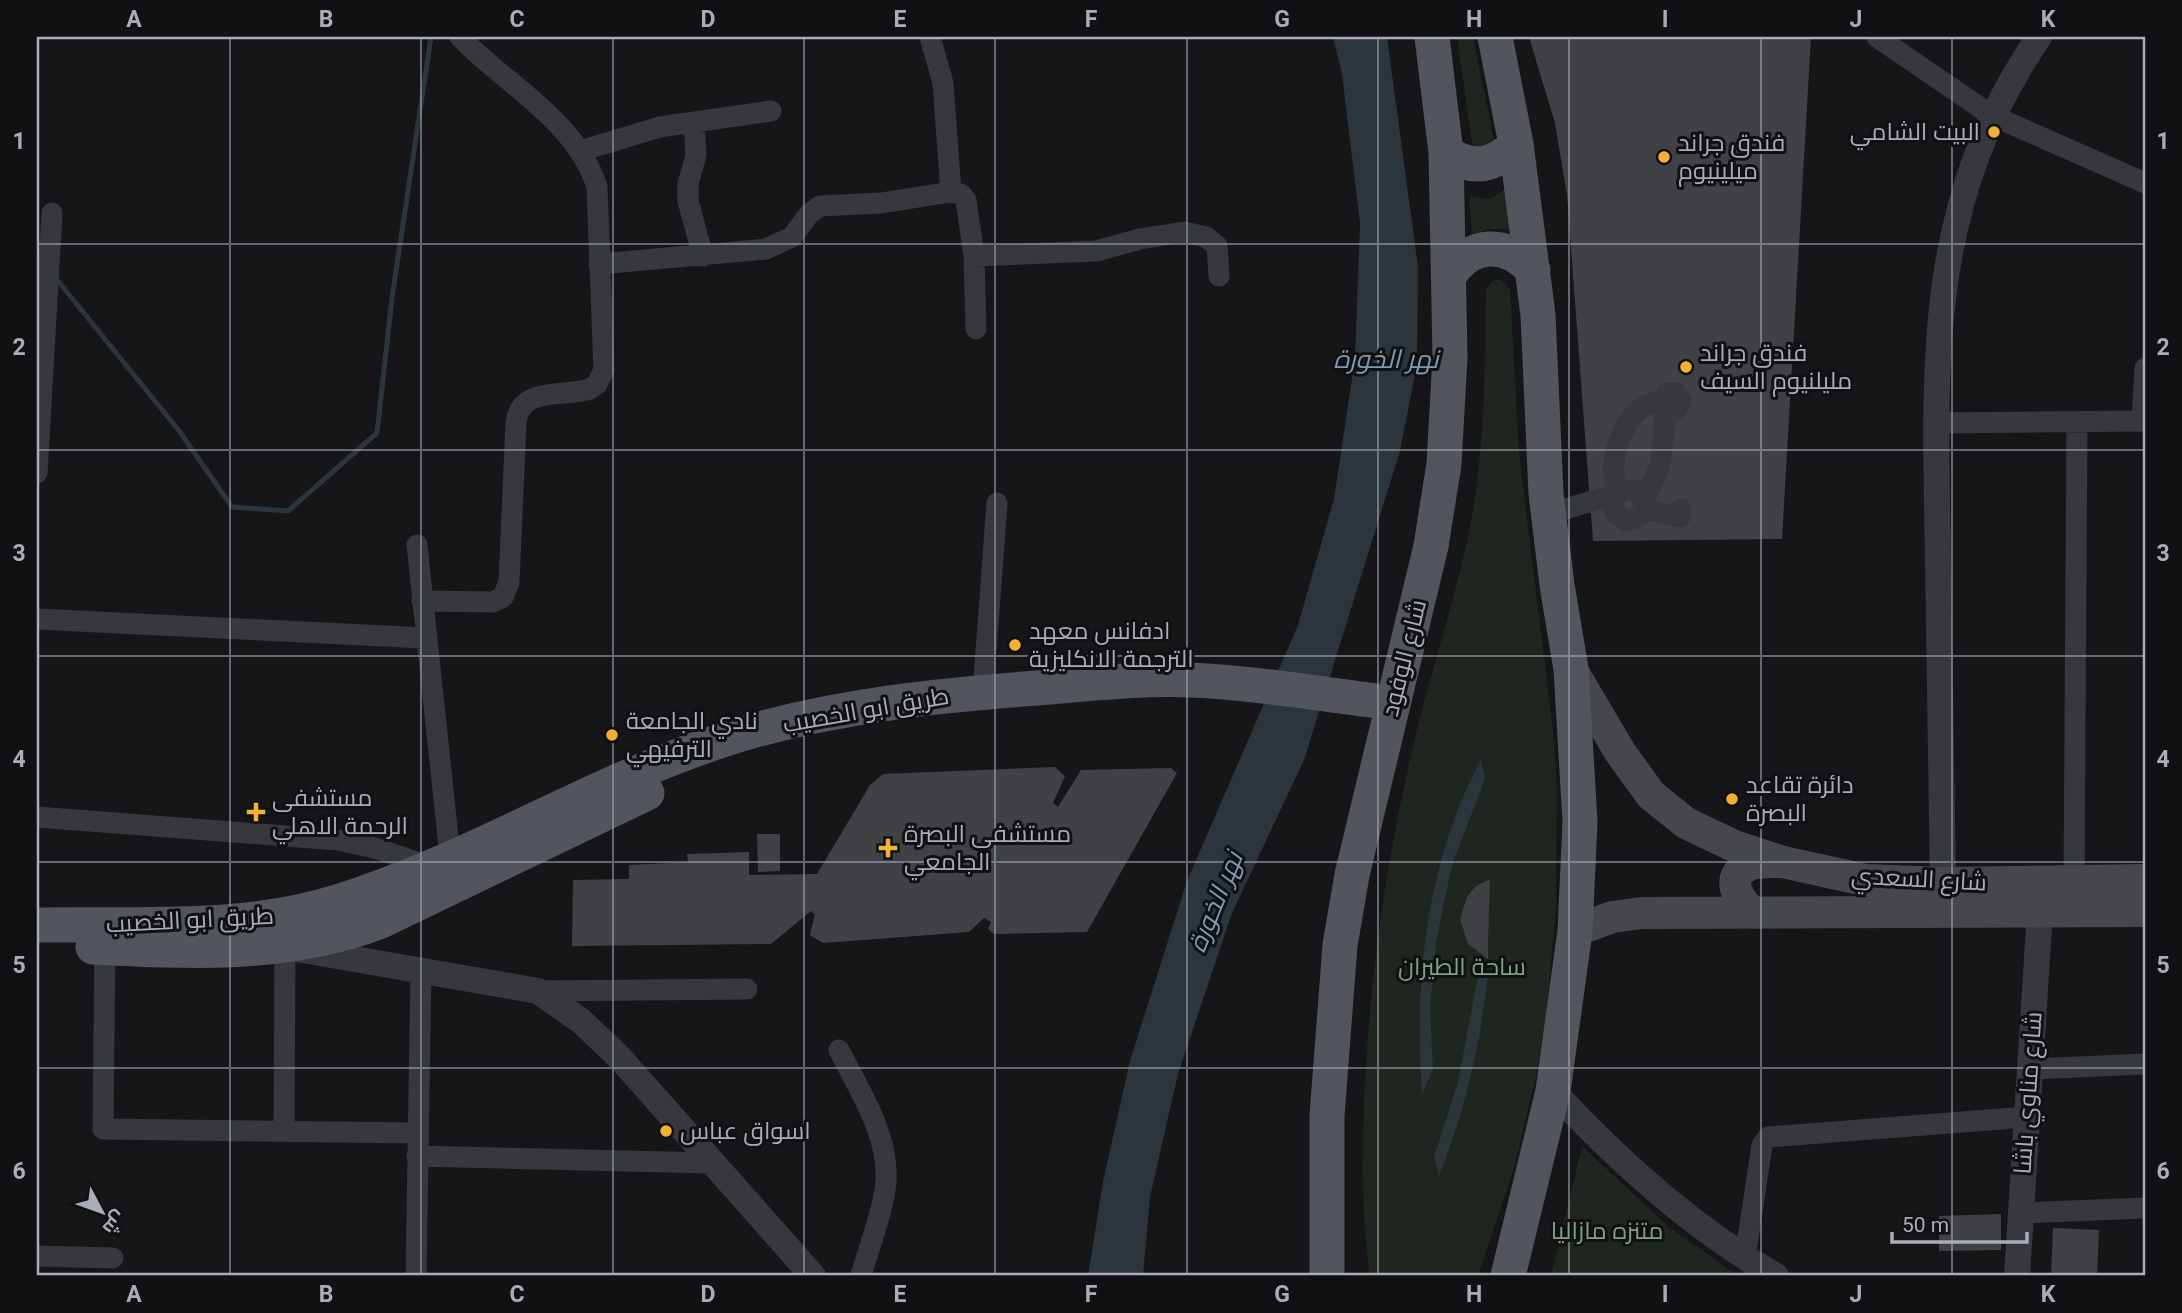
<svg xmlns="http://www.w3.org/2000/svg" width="2182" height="1313" font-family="Roboto,Cairo,sans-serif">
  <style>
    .green { fill: #1e261f }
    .water { fill: #2c353c }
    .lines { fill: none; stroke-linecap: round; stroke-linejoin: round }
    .stream { stroke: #2c353c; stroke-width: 5 }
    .building { fill: #404145 }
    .minor { stroke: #37383d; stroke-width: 21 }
    .tertiary { stroke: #37383d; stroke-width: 26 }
    .secondary { stroke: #45474d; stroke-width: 32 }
    .primary { stroke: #53555c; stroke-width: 35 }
    .grid { fill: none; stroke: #a8adb8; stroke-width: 2; stroke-opacity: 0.55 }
    .poi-dot { fill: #f2b134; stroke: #111113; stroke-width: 2.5 }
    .labels { text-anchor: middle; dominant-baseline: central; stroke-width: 6; stroke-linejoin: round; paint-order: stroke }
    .poi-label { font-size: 24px; fill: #a8adb8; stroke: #111113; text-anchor: start }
    .street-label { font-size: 24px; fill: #a8adb8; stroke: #111113 }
    .park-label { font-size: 24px; fill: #7fa381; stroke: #111113 }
    .water-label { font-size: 26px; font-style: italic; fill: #7f9bb3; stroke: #111113 }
    .neatline { fill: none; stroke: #a8adb8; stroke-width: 2.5 }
    .grid-label { font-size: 23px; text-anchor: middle; font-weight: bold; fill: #a8adb8 }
  </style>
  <rect width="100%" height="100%" fill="#161618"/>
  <!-- green -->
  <path class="green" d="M1457,37h16l21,103 -1,3 -18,6 -3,-6z
    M1508,187l2,42h-23l-15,8 -3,-40 22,2z
    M1500,279l10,10 9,164 34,278 4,57 -1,119 -10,110 -10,59 -21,89 -37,111h-108c-10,-69 -8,-141 -4,-211 7,-115 24,-226 52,-339 17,-69 41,-139 54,-209 13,-75 13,-151 14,-227l6,-9z
    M1582,1146l87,81 69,49h-187z"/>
  <!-- water -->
  <path class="water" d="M1333,37h54l31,230 -1,97 -17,87 -96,309 -72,153 -54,161 -28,123 -7,79h-55l15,-94 27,-121 57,-180 111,-256 36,-126 21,-140 5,-135 -18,-150z
    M1481,759l4,20 -33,86 -16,77 -6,66 3,62 -11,24c-8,-115 4,-231 59,-335z
    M1479,970l9,4c-7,69 -23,137 -49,202l-5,-19 24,-75z"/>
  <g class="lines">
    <!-- stream -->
    <path class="stream" d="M54,276l126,156 52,75 56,4 89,-78 15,-135 39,-261"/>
  </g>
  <!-- building -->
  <path class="building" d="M1529,37h282l-29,502 -189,2 -26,-346 -12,-72z
    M1055,767l10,9 -12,27 5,4 23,-37 90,-2 6,5 -90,159 -93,2 -6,-5 3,-7 -7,-4 -15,14 -146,11 -13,-8 5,-21 -4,-3 -40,33 -199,2 1,-66 56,-1v-14l59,-3 -1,-8 62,-2v23l68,-1 53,-89 13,-11z
    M757,834h23v37l-22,1z
    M1490,879l-2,60v20l-20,-15 -8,-25 7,-22 9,-11z
    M2001,1214v36l-62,1v-35z
    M2053,1228l46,2 -2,46h-46z"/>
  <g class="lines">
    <!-- minor -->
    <path class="minor" d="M930,37l13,46 8,109
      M1877,37l114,78 154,68
      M694,122l2,33 -8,29v17l15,55
      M580,151l80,-24 111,-16
      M974,256l122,-5 44,-12 44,-7 22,5 11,9 2,30
      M599,264l167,-15 26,-12 17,-23 11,-8 61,-3 70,-11 10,2 5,6 8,56 2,73
      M2142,421l3,-53
      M1936,423l209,-2
      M37,473l15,-260
      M1614 505a15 15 0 1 1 30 0a15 15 0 1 1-30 0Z
      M1619,493c-14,-24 2,-75 27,-88 4,-2 11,-3 16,-4l5,-8h9l5,8 -5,9h-10l-4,-9
      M1644,501l16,-35 6,-56
      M1644,509l36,8 1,-8
      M1548,514l61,-18 5,3
      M417,545l33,311
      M422,601l71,1 10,-5 6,-15 7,-159c4,-38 49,-25 74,-34l7,-5 7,-14 -7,-183c-21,-67 -91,-102 -137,-150
      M37,619l388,19
      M983,692l14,-189
      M37,817l301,23 37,8 53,18
      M2074,881l3,-459
      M105,937l-2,192 314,4
      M538,991l209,-2
      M839,1050c20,40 50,85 47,131 -3,32 -17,65 -25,95
      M2030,1069l115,-5
      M284,1131l1,-184
      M417,1156l293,7
      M2020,1213l125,-5
      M37,1256l76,2
      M1745,1258l17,-113 6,-8 259,-20
      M416,1276l5,-307"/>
    <!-- tertiary -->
    <path class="tertiary" d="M1943,883c-2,-107 -3,-215 -5,-322 -3,-195 -14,-356 101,-524
      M297,949l241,42 43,30 38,36 194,219
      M1553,1091c66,71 139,137 223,185
      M2017,1276l23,-366"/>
    <!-- secondary -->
    <path class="secondary" d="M1571,669l49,83 31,43 35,28 48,23 49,16 82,18 78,3 202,-3
      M1754,913c-15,-11 -31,-36 -5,-48 9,-4 22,-3 33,-3
      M1575,931l37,-14 30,-4 503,-2"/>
    <!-- primary -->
    <path class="primary" d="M1495,37l21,107 22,171 8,178 11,92 14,84 9,153 -5,109 -22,160 -45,185
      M1446,153c26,17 48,14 70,-9
      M1449,276c21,-34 57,-36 84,-6
      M37,925c99,-2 204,7 300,-23 143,-44 270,-130 415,-171 94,-26 189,-36 285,-43 51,-4 102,-10 154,-8 67,3 135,15 202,23
      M93,947c97,5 194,10 286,-25l268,-129
      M1327,1276v-160l13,-171 12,-70 79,-329 13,-82 6,-107 -4,-204 -14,-116"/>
  </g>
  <!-- grid -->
  <path class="grid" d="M230,37v1239M421,37v1239M613,37v1239M804,37v1239M995,37v1239M1187,37v1239M1378,37v1239M1569,37v1239M1761,37v1239M1952,37v1239M37,244h2108M37,450h2108M37,656h2108M37,862h2108M37,1068h2108"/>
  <!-- markers -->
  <g class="poi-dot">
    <circle cx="1994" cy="132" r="7"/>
    <circle cx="1664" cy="157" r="7"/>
    <circle cx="1686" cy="367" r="7"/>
    <circle cx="1015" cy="645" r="7"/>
    <circle cx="612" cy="735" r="7"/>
    <circle cx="1732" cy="799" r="7"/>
    <path d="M252.5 801.5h7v7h7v7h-7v7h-7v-7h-7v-7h7z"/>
    <path d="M884.5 837.5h7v7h7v7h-7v7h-7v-7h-7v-7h7z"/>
    <circle cx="666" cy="1131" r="7"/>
  </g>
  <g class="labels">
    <!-- poi labels -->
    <g class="poi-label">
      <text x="1980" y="132" text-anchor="end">البيت الشامي</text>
      <text x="1678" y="143">فندق جراند<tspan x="1678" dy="28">ميلينيوم</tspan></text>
      <text x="1700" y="353">فندق جراند<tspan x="1700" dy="28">مليلنيوم السيف</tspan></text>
      <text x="1029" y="631">ادفانس معهد<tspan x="1029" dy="28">الترجمة الانكليزية</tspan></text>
      <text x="626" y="721">نادي الجامعة<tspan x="626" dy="28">الترفيهي</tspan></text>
      <text x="1746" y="785">دائرة تقاعد<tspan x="1746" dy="28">البصرة</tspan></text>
      <text x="272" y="798">مستشفى<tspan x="272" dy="28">الرحمة الاهلي</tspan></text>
      <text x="904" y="834">مستشفى البصرة<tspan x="904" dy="28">الجامعي</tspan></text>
      <text x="680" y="1131">اسواق عباس</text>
    </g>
    <!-- street labels -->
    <g class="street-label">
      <text transform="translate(1404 658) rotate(-76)">شارع الوفود</text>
      <text transform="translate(866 710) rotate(-10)">طريق ابو الخصيب</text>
      <text transform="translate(1919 879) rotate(3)">شارع السعدي</text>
      <text transform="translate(190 920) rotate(-3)">طريق ابو الخصيب</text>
      <text transform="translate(2028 1093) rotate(-86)">شارع مناوي باشا</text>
    </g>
    <!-- park labels -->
    <g class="park-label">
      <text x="1462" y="967">ساحة الطيران</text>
      <text x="1607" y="1231">متنزه مازاليا</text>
    </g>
    <!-- water labels -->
    <g class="water-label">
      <text x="1386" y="359">نهر الخورة</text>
      <text transform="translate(1215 902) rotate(-68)">نهر الخورة</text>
    </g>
  </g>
  <!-- border -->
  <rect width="2182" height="1313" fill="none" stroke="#111113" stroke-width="77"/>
  <!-- north arrow -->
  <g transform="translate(102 1212) rotate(131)" stroke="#111113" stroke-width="5" paint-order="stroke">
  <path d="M0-5L12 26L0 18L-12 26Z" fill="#a8adb8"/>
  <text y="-10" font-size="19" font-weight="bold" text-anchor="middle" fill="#a8adb8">ش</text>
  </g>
  <!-- scale -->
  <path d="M1892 1232v10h135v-10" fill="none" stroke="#a8adb8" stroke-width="3.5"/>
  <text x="1902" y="1232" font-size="21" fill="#a8adb8" stroke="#111113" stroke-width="5" paint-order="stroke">50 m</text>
  <rect x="38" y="38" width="2106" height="1236" class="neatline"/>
  <g class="grid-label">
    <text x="134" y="27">A</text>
    <text x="326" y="27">B</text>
    <text x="517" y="27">C</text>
    <text x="708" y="27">D</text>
    <text x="900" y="27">E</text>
    <text x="1091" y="27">F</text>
    <text x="1282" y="27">G</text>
    <text x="1474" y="27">H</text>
    <text x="1665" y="27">I</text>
    <text x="1856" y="27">J</text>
    <text x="2048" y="27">K</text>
    <text x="19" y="149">1</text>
    <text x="2163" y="149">1</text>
    <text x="19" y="355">2</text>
    <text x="2163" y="355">2</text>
    <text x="19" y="561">3</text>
    <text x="2163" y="561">3</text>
    <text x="19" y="767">4</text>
    <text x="2163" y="767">4</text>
    <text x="19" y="973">5</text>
    <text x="2163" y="973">5</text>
    <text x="19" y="1179">6</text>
    <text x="2163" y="1179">6</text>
    <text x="134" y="1302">A</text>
    <text x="326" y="1302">B</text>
    <text x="517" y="1302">C</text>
    <text x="708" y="1302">D</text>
    <text x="900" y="1302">E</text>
    <text x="1091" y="1302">F</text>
    <text x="1282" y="1302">G</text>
    <text x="1474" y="1302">H</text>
    <text x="1665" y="1302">I</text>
    <text x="1856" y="1302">J</text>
    <text x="2048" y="1302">K</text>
  </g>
</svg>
